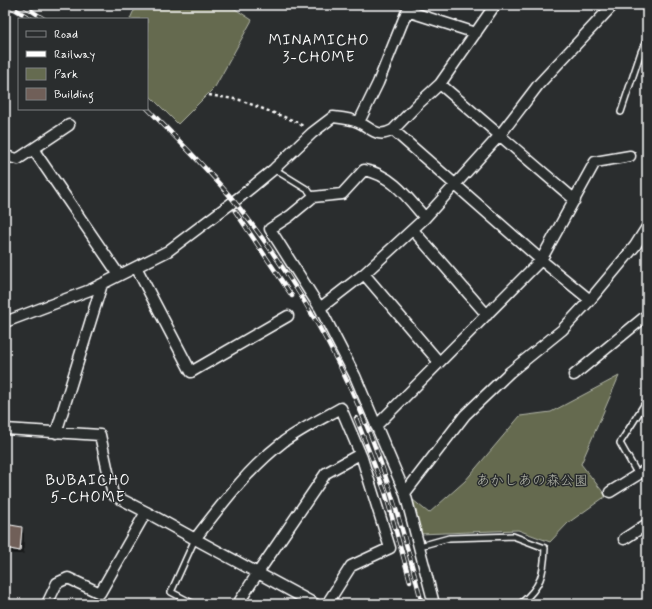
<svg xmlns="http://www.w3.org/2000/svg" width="652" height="609" font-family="Mynerve,'Klee One',sans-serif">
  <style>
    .green { fill: #656b50; stroke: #b2b5a8 }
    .building { fill: #705f58; stroke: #fff; filter: url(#shadow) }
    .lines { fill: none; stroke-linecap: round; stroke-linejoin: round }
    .service-casing { stroke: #fff; stroke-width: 8 }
    .minor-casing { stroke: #fff; stroke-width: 13 }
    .path { stroke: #fff; stroke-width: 2.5; stroke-dasharray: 3 3; stroke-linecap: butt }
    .service { stroke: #2a2d2e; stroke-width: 5 }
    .minor { stroke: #2a2d2e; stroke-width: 10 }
    .rail-casing { stroke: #fff; stroke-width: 4.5 }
    .rail { stroke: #2a2d2e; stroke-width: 3; stroke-dasharray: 9; stroke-linecap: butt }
    .labels { text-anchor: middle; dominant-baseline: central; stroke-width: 3; stroke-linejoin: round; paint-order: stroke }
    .park-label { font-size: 14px; fill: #b2b5a8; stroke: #2a2d2e }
    .neighbourhood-label { font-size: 15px; letter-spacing: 1px; fill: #fff; stroke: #2a2d2e }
  </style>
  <defs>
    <filter id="shadow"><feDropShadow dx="2.5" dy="4.5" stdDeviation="2" flood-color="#0009"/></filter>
  </defs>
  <rect width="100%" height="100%" fill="#2a2d2e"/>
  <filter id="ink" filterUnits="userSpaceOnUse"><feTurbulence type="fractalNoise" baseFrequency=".025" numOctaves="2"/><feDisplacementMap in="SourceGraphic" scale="8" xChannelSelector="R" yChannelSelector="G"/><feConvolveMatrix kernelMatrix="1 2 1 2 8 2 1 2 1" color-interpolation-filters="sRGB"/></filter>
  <g filter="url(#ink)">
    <!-- green -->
    <path class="green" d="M141,5h88l23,15 -37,67 -37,37 -31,-31v-74h-17l3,-7z
      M619,376l-38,88 25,32 -38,27 -18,19 -32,-12 -98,4 -7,-34 16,13 36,-32 55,-65 31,-4z"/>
    <!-- building -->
    <path class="building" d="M5,524l17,3 -2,24 -15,-3z"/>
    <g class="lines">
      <!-- service casing -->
      <g class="service-casing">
        <path id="service" d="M621,112l20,-60 6,-13
          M274,169l34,21 5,7
          M638,475l-18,-32 27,-43
          M420,546l29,-8 64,-2 32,12c-1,26 -4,39 -25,56
          M194,604l-23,-12 24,-53"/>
      </g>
      <!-- minor casing -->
      <g class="minor-casing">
        <path id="minor" d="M440,84l135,116
          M359,122l19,-39 29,-72 69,22
          M393,130l148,130 49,40
          M33,149l86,126
          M5,156l13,3 51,-34
          M425,218c-17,-20 -34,-44 -61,-48l-22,24 -29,3 -23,19 -20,13 50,79 35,68 50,117 29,111
          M413,230l74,85
          M136,267l55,105 97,-56
          M364,274l75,88
          M320,308l44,-34 61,-56 75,-83 39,-51 74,-79
          M5,322l85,-32 78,-39 73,-55 33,-27 38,-36 21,-16c8,1 18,2 25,5 14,6 18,17 35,8l25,-26 22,-20 55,-79
          M574,375l73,-60
          M376,426l165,-166 54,-98 35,-6
          M5,429l95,6 13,60 33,17
          M56,433l46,-149
          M610,492l37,-23
          M405,493l60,-78 45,-43 52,-42 28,-30 45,-54 12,-19
          M624,539l23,-15
          M47,604l10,-21 11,-5 32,15 46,-81 49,27
          M238,604l19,-30 69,-101 34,-19
          M315,604l-120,-65c27,-35 53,-70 88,-97 18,-13 38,-23 58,-34l21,50 28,90 -39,18 -24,38"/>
      </g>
      <!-- path -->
      <path class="path" d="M209,95l31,5 57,22 7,5"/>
      <!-- service -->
      <use href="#service" class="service"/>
      <!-- minor -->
      <use href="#minor" class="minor"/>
      <!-- rail casing -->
      <g class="rail-casing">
        <path id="rail" d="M8,5l23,14
          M23,5l21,14
          M147,108c29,30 60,60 87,93 57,71 105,153 138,238 21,54 36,109 50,165
          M235,211l57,85
          M356,418l29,74 25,89"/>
      </g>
      <!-- rail -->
      <use href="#rail" class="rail"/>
    </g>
  </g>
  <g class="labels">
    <!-- park labels -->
    <g class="park-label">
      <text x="532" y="481">あかしあの森公園</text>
    </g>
    <!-- neighbourhood labels -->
    <g class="neighbourhood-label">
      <text x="319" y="41">MINAMICHO<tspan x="319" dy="17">3-CHOME</tspan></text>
      <text x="88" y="481">BUBAICHO<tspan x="88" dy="17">5-CHOME</tspan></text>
    </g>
  </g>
  <!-- margin -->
  <rect width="652" height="609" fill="none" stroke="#2a2d2e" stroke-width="20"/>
  <rect x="10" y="10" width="632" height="589" fill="none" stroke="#fff" stroke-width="1.5" filter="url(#ink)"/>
  <!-- legend -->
  <rect x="18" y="18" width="130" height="92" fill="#2a2d2e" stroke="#7f8182"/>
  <rect x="26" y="31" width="20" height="6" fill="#2a2d2e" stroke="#7f8182"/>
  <text x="54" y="38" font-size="12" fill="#ffffff">Road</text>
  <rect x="26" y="51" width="20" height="6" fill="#ffffff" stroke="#7f8182"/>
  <text x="54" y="58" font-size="12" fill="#ffffff">Railway</text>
  <rect x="26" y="68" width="20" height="12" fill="#656b50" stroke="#7f8182"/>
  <text x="54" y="78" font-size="12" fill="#ffffff">Park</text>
  <rect x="26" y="88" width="20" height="12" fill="#705f58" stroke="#7f8182"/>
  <text x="54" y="98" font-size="12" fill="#ffffff">Building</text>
</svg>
